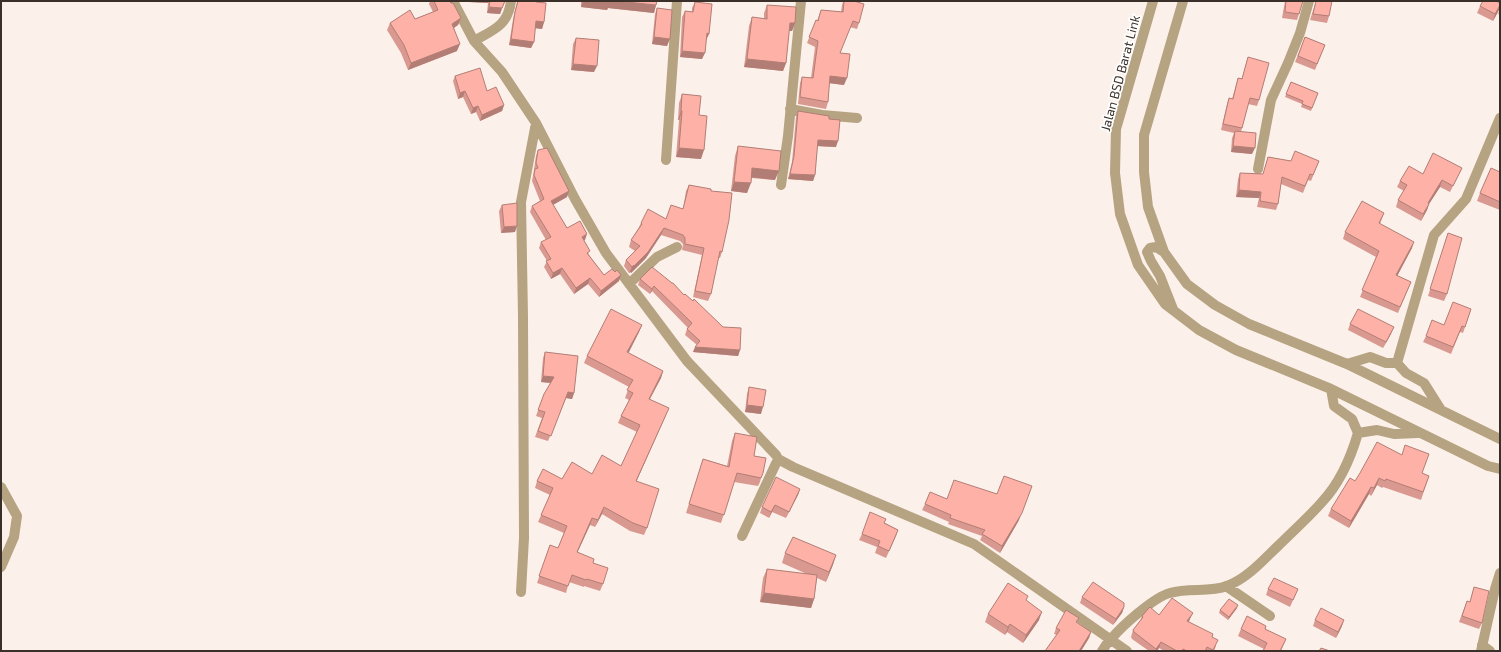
<svg xmlns="http://www.w3.org/2000/svg" width="1501" height="652" font-family="'Exo 2',sans-serif">
  <style>
    .lines { fill: none; stroke-linecap: round; stroke-linejoin: round }
    .minor { stroke: #b6a382; stroke-width: 10 }
    .wall { fill: #da9990 }
    .shaded-wall { fill: #b27d75 }
    .building { fill: #feb2a7; stroke: #b27d75 }
    .labels { text-anchor: middle; dominant-baseline: central; stroke-width: 3.5; stroke-linejoin: round; paint-order: stroke }
    .street-label { font-size: 13px; fill: #3a3029; stroke: #fff }
  </style>
  <rect width="100%" height="100%" fill="#fcf1ea"/>
  <g class="lines">
    <!-- minor -->
    <path class="minor" d="M453,1l21,40 28,31 34,51 39,76 31,54 81,108 89,94 2,4 15,8 181,77 153,107
      M1153,1l-37,128 -1,44 5,41 18,51 27,39 34,26 37,20 95,39 157,77 12,3
      M1183,1l-39,134v37l4,35 16,45 23,32 28,21 34,19 98,40 153,75
      M474,41c19,-11 34,-15 37,-40
      M790,109l32,6 35,3
      M666,160l11,-159
      M1258,169l13,-69 17,-37 12,-30 9,-32
      M781,185l7,-49 13,-135
      M1164,252l-8,-5 -6,1 -3,4 4,9 9,15 13,33
      M629,284l28,-27 20,-10
      M1397,363l37,-128 32,-36 34,-81
      M1347,364l23,-7 16,6h11l9,10 18,10 17,27
      M1331,389l3,17 18,13 6,14 19,-3 17,4 24,-1
      M1,487l16,29 -3,21 -13,30
      M742,536l36,-77
      M1226,586l44,30
      M521,592l3,-54 -1,-221 -2,-115 15,-79
      M1482,645l8,6
      M1102,651c3,-4 5,-9 9,-12 11,-13 43,-42 59,-46 19,-6 39,0 57,-7 21,-8 36,-26 52,-41 14,-14 30,-28 43,-43 17,-18 29,-45 36,-69
      M1481,651l14,-62 5,-16"/>
  </g>
  <!-- wall -->
  <path class="wall" d="M430,1h19l12,17 -3,7 -4,3 3,23 -49,19 -7,-17 -14,-23 3,-7 25,-4 18,-7 -4,-8z
    M469,1h36l-5,13 -13,-1 1,-10 -19,-1z
    M517,1h19l8,21 -2,7 -7,-1 -1,14 -3,6 -22,-3 4,-26 4,-17z
    M581,1h76l-3,12 -46,-5 -1,2 -26,-3z
    M837,1h17l5,22 -2,6 -7,-2 -10,26 4,32 -15,-2 -1,19 -2,7 -28,-5 2,-21 2,-6 9,1 4,-31 -8,-4 9,-23 1,1 4,-11 20,2 1,-7 1,-3z
    M1285,1h18l-6,19 -15,-2z
    M1316,1l13,15 -2,7 -17,-3z
    M695,2l14,32 -3,6 -4,19 -22,-2 2,-40 3,-6 7,1v-4z
    M767,5l28,18 -3,8h-3l-3,32 -3,8 -39,-4 5,-41 3,-9 12,2v-6z
    M1480,6l19,4 -6,11 -16,-8z
    M657,8l10,38 -15,-2 3,-30z
    M1500,9v6l-2,-1z
    M1305,37l20,8 -10,25 -20,-8z
    M576,38l18,34 -23,-2 2,-26z
    M1248,57l11,43 -2,6 -9,-2 -7,28 11,22 -21,-2 1,-14 2,-5 -13,-3 6,-26 2,-6 3,1 6,-21h4z
    M455,76l32,15 17,14 -2,6 -22,10 -4,-9 -5,2 -8,-17 -5,2 -5,-18z
    M1291,82l27,11 -7,18 -10,-4 1,-3 -17,-7z
    M682,94l17,21 2,44 -25,-2 3,-37h-1l1,-17z
    M798,111l31,8 7,28 -19,-1 -2,29 -2,6 -25,-2 4,-17 4,-45z
    M738,146l37,34 -24,-2 -4,15 -16,-2 4,-35z
    M538,150l29,47 -14,8 14,23 18,12h-1l5,15 15,20 15,6 -20,16 -11,-13 -14,10 -14,-20 -9,5 -7,-12 3,-6 -8,-13 2,-6 5,-2 -16,-28 2,-6 8,-5 -8,-20 2,-11v-1l2,-13z
    M1268,157l23,4h28l-8,20 -3,-1 -5,13 -22,-9 -3,20 -2,6 -19,-3 2,-9 -23,-1 2,-18 2,-6 23,1z
    M1462,168l-12,24 -10,-5 -11,17 -2,6 -6,11 -25,-14 2,-7 6,-9 -7,-4 3,-6 23,-7z
    M1500,172v38l-23,-9 3,-8z
    M689,185l22,6 11,61 -2,6h-2l-7,36 -3,7 -15,-4 9,-42 -20,-5 1,-6 -3,-3 -19,-6 -15,23 -15,15v-1l-2,1 -5,-7 2,-6 9,-9 -6,-4 2,-7 7,-11 3,-6 25,-4 17,-10 3,-18z
    M502,205l13,27 -14,1 -2,-22z
    M1384,213l-4,11 32,24 -15,28 14,6 -13,31 -38,-16 16,-40 -33,-18 2,-7z
    M1448,233l-1,61 -3,7 -16,-5z
    M640,279l44,16 9,6 1,-2 46,51 -2,6 -45,-4 4,-7 -12,-10 2,-6 1,-1 -36,-37 -2,3 -12,-9z
    M1471,309l-8,24 -3,-1 -9,22 -28,-12 3,-6z
    M1350,324l41,10 -8,14 -35,-18z
    M642,325l-3,7 -11,21 35,18 -2,7 -11,21 16,16 -30,67 11,46 -3,7 -14,-4 -28,-17 -7,13 -5,-2 -13,28 16,10 10,21 -3,7 -16,-5v1l-15,-5 -3,11 -29,-10 13,-38 8,3 6,-15 -26,-11 12,-27 -15,-7 2,-7 25,-2 30,-5 29,-8 16,-34 -19,-9 3,-7 8,-16 -4,-2 4,-11 -45,-24 3,-7z
    M545,352l29,41 -2,6 -6,-1 -18,43 -13,-4 7,-19 -6,-2 8,-22 7,-11 -10,-1 2,-24z
    M749,387l12,27 -16,-2 2,-18z
    M735,433l19,23 12,2 -6,24 -2,4 -24,-4 -13,41 -35,-10 17,-54 24,7 5,-25z
    M1422,473l7,3 -8,24 -38,-13 -1,1 -5,-3 -6,11 -2,-2 -20,34 -21,-12 3,-7 24,-28z
    M800,489l-2,6 -12,23 -14,-6 -3,6 -9,-5 2,-6z
    M947,499l72,21 -19,33 -20,-13 2,-4 -34,-12 1,-2 -27,-12 3,-6z
    M885,523l13,7 -12,28 -11,-5 2,-6 -18,-7 3,-6z
    M785,553l51,2 -10,27 -9,-4 -3,21 -3,9 -51,-6 3,-24 4,-9 40,5 -25,-11z
    M1474,587l8,36 -3,6 -20,-7 8,-21 3,1z
    M1268,589h30l-8,18 -24,-12z
    M1082,597l42,10 -2,6 -9,12 -33,-22z
    M1027,601l12,19 -16,23 -16,-11 -2,3 -20,-13 3,-8z
    M1237,608l-9,12 -9,-7 1,-3z
    M1159,615l31,4 -1,3 23,15 4,9 -2,5h-50l-5,-3 -2,3h-8l-17,-12 -1,-2 2,-7 7,-9 2,-5z
    M1315,620l27,6 -6,12 -23,-12z
    M1077,623l14,9 -2,6 -8,13h-36l12,-16 -3,-1 2,-6z
    M1266,626l-1,3 21,10 -5,12h-18l1,-2 -26,-13 3,-7z"/>
  <!-- shaded-wall -->
  <path class="shaded-wall" d="M470,1h19l-1,2 -19,-1z
    M583,1h34l39,4 -2,8 -46,-5 -1,2 -26,-3z
    M1500,5l-1,5 -6,11 2,-7z
    M489,7l13,1 -2,6 -13,-1z
    M461,18l-3,7 -9,6 3,-7z
    M536,21l8,1 -2,7 -8,-1z
    M790,23h5l-3,8h-5z
    M707,33l2,1 -3,6h-2z
    M654,37l16,2 -3,7 -15,-2z
    M511,39l23,3 -3,6 -22,-3z
    M460,44l-3,7 -49,19 3,-7z
    M682,51l23,2 -3,6 -22,-2z
    M747,59l39,4 -3,8 -39,-4z
    M573,64l24,2 -3,6 -23,-2z
    M830,76l17,2 -3,7 -16,-2z
    M465,91l-2,6 -5,2 2,-6z
    M504,105l-2,6 -22,10 2,-6z
    M478,106l-2,6 -5,2 2,-6z
    M681,111h1l-3,9h-1z
    M818,140l20,1 -2,6 -20,-1z
    M1233,146l22,2 -3,6 -21,-2z
    M679,148l25,2 -3,9 -25,-2z
    M752,168l27,3 -4,9 -26,-3z
    M790,174l25,1 -2,6 -25,-2z
    M1442,180l-2,7 -11,17 -2,6 -6,11 7,-18z
    M734,182l17,1 -4,10 -16,-2z
    M1239,190l22,2 -2,6 -23,-1z
    M569,191l-2,6 -18,10 2,-6z
    M517,226l-2,6 -14,1 3,-6z
    M664,228l-3,7 -15,23 -15,15v-1l-2,1 3,-6z
    M587,234l-2,6 -6,3 3,-6z
    M1414,242l-2,6 -18,34 2,-7z
    M562,268l-2,6 -9,5 2,-6z
    M621,275l-2,6 -20,16 2,-6z
    M590,278l-2,6 -14,10 2,-6z
    M654,286l-2,5 -2,3 2,-5z
    M642,325l-3,7 -14,28 2,-8z
    M1394,327l-3,7 -8,14 3,-6z
    M695,347l45,3 -2,6 -45,-4z
    M663,371l-2,7 -15,28 3,-7z
    M543,376l11,1 -2,6 -11,-1z
    M568,392l6,1 -2,6 -6,-1 -18,43z
    M747,405l16,2 -2,7 -16,-2z
    M669,408l-3,7 -33,74 3,-8z
    M1379,478l-2,7 -6,11 3,-8z
    M1032,486l-13,34 -19,33 2,-7z
    M1371,487l-2,7 -20,34 2,-7z
    M800,489l-2,6 -12,23 3,-6z
    M775,505l-3,7 -3,6 2,-6z
    M604,507l-2,7 -7,13 3,-7z
    M592,518l-2,7 -16,35 3,-8z
    M898,530l-2,6 -10,22z
    M836,555l-3,10 -7,17 3,-10z
    M764,593l50,6 -3,9 -51,-6z
    M1238,605l-1,3 -9,12 1,-3z
    M1124,607l-2,6 -9,12 3,-6z
    M1042,612l-3,8 -16,23 3,-8z
    M1193,613l-3,6 -5,8 2,-6z
    M1344,620l-2,6 -6,12 2,-6z
    M1010,624l-3,8 -2,3 3,-8z
    M1091,632l-2,6 -8,13h-2z
    M1161,642l-2,6 -2,3h-1v-2z"/>
  <!-- building -->
  <path class="building" d="M434,1h15l2,2h2l8,15 -9,6 8,20 -49,19 -7,-18 -14,-22 20,-13 5,9 23,-9z
    M490,1h15l-3,7 -13,-1z
    M518,1h18v1l10,1 -2,19 -8,-1 -2,21 -23,-3 4,-27z
    M599,1h11v1z
    M617,1h40l-1,4z
    M844,1h10l10,3 -5,19 -6,-2 -13,32 10,1 -3,24 -17,-2 -2,26 -28,-5 2,-20 11,1 5,-37 -9,-4 7,-17 2,1 3,-11 22,2z
    M1286,1h17l-4,13 -14,-2z
    M1316,1h16l-3,15 -16,-2z
    M1483,1h13l4,2v2l-5,9 -15,-8z
    M695,2l17,2 -3,30 -2,-1 -2,20 -23,-2 3,-40 8,1z
    M767,5l29,2 -1,16h-5l-4,40 -39,-4 5,-42 15,2z
    M657,8l15,2 -2,29 -16,-2z
    M1305,37l20,8 -8,19 -19,-8z
    M576,38l23,2 -2,26 -24,-2z
    M1248,57l21,6 -10,37 -9,-2 -8,30 -19,-4 6,-26 4,1 5,-21 4,1z
    M480,68l7,23 9,-4 8,18 -22,10 -4,-9 -5,2 -8,-17 -5,2 -5,-17z
    M1291,82l27,11 -6,15 -10,-4 1,-3 -17,-7z
    M682,94l19,2 -2,19 8,1 -3,34 -25,-2 3,-37h-1z
    M798,111l31,5v3l11,1 -2,21 -20,-1 -3,35 -25,-1 4,-18z
    M1235,131l21,2 -1,15 -22,-2z
    M738,146l43,5 -2,20 -27,-3 -1,15 -17,-1z
    M547,148l22,43 -18,10 16,27 13,-7 7,13 -5,3 8,14 -3,2 17,22 8,-6 3,3 2,-2 4,5 -20,16 -11,-13 -14,10 -14,-20 -9,5 -7,-12 5,-2 -10,-17 10,-5 -19,-31 12,-7 -10,-24 1,-6 3,-1 -2,-5 2,-13z
    M1295,151l24,10 -6,14 -3,-1 -5,12 -23,-9 -4,27 -18,-3 1,-9 -22,-2 1,-17 23,1 5,-17 23,4z
    M1433,153l29,15 -9,18 -11,-6 -14,23 1,1 -6,10 -25,-14 9,-15 -7,-4 9,-15 14,8z
    M1491,168l9,4v30l-20,-9z
    M689,185l22,4v2l21,2 -3,27 -7,32 -2,-1 -9,43 -16,-3 9,-43 -19,-4v-6l-2,-3 -19,-7 -16,24 -15,15 1,-2 -2,2 -6,-7 14,-14 -9,-6 11,-16 -1,-1 7,-14 18,10 5,-14 12,4z
    M1362,201l22,12 -5,10 35,19 -18,33 15,7 -11,25 -38,-17 17,-39 -34,-19z
    M517,203v23l-13,1 -2,-22z
    M1448,233l14,5 -15,56 -17,-5z
    M652,267l20,16h1l11,12 1,-1 8,7 1,-2 29,28 18,1 -1,22 -45,-3 5,-6 -13,-12 5,-6 -38,-37 -2,3 -12,-10z
    M1453,302l18,7 -6,18 -3,-1 -9,21 -27,-11 6,-16 12,5z
    M611,309l31,16 -15,27 36,19 -14,28 20,9 -33,73 23,8 -12,39 -14,-5 -29,-16 -6,13 -6,-2 -15,34 17,7 -1,4 15,5 -5,16 -16,-5 -1,1 -14,-5 -4,11 -29,-10 11,-31 8,3 9,-22 -26,-11 12,-27 -16,-7 6,-12 19,10 10,-17 20,12 10,-19 19,11 19,-41 -19,-9 12,-23 -6,-3 6,-10 -46,-24z
    M1358,309l36,18 -8,15 -36,-18z
    M545,352l33,4 -4,37 -6,-1 -17,44 -13,-5 7,-19 -7,-2 6,-16 10,-17 -11,-1z
    M749,387l17,3 -3,17 -16,-2z
    M735,433l22,4 -3,19 12,2 -3,15 -2,5 -24,-5 -13,42 -35,-11 14,-45 26,8z
    M1377,442l25,13 3,-10 24,9 -7,19 7,3 -6,16 -37,-13 -1,2 -6,-3 -5,10 -3,-1 -20,34 -20,-12 19,-31 5,3 5,-8z
    M1004,476l28,10 -10,27 -20,33 -20,-12 3,-4 -35,-12 1,-3 -26,-11 5,-12 17,7 7,-19 43,14z
    M776,477l24,12 -11,23 -14,-7 -4,7 -9,-5z
    M870,512l16,7 -2,4 14,7 -9,21 -11,-5 2,-5 -18,-7z
    M793,537l43,18 -7,17 -44,-19z
    M767,569l50,6 -3,24 -50,-6z
    M1274,578l24,11 -5,11 -25,-11z
    M1093,582l31,21v4l-8,12 -34,-22z
    M1008,583l20,13 -2,4 16,12 -16,23 -16,-11 -2,3 -20,-13z
    M1474,587l15,4 -7,32 -20,-7 5,-15 3,1z
    M1172,598l21,15 -6,8 26,13 -1,3 6,3 -5,10 -6,-3 -2,4h-18l-4,-2 -1,2h-5l-16,-9 -5,7 -22,-17 -1,-2 10,-13 -1,-1 6,-7 2,-2 9,8z
    M1229,599l9,6 -9,12 -9,-7z
    M1321,608l23,12 -6,12 -23,-12z
    M1066,610l13,8 -3,4 15,10 -12,19h1h-35l15,-21 -4,-2z
    M1247,616l19,10 -1,3 21,10 -6,12h-17l4,-8 -26,-14z
    M1321,648l9,3h-11z"/>
  <g class="labels">
    <!-- street labels -->
    <g class="street-label">
      <text transform="translate(1120 73) rotate(-75)">Jalan BSD Barat Link</text>
    </g>
  </g>
  <!-- border -->
  <rect width="1501" height="652" fill="none" stroke="#3a3029" stroke-width="4"/>
</svg>
